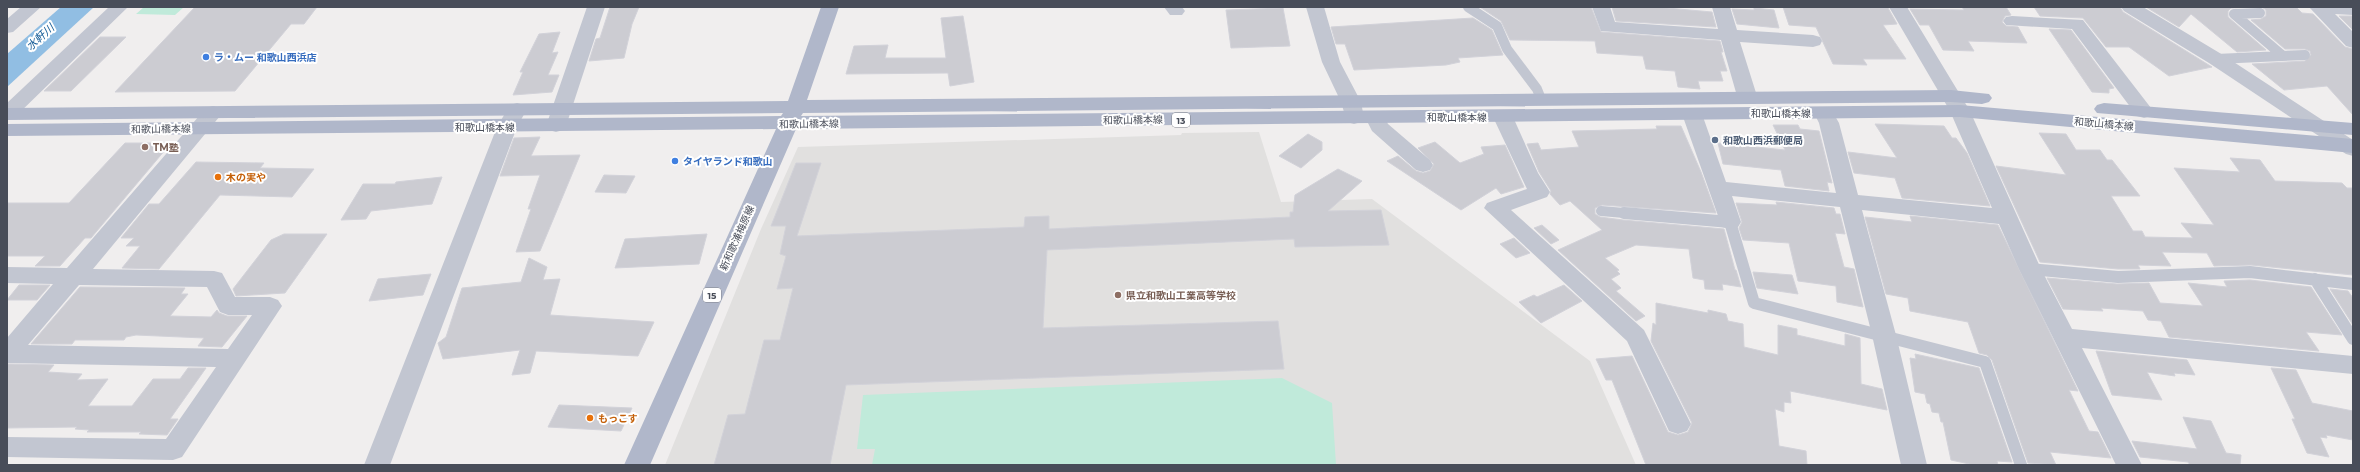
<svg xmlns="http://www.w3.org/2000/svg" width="2360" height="472" font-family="Montserrat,'Noto Sans JP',sans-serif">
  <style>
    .education { fill: #e1e0df }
    .green { fill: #c0eada }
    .water { fill: #91bee3 }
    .building { fill: #ccccd2; stroke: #d2d2d9 }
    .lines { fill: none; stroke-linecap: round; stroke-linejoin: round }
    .lane-far1 { stroke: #c2c6d1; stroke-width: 10 }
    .lane { stroke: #c2c6d1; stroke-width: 12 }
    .street { fill: #c2c6d1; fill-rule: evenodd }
    .primary { fill: #b0b7ca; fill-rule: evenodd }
    .shop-dot { fill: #3f7fe0; stroke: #fff; stroke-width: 1.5 }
    .service-dot { fill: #5c6f8a; stroke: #fff; stroke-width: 1.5 }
    .education-dot { fill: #8d6e63; stroke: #fff; stroke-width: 1.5 }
    .food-dot { fill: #e8710a; stroke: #fff; stroke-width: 1.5 }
    .labels { text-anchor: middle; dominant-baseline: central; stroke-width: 4; stroke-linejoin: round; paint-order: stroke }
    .shield { fill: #fff; stroke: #7f828b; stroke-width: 1 }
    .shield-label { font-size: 9px; font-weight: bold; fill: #484d59 }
    .shop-label { font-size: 10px; font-weight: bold; fill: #366cbe; stroke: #fff; text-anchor: start }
    .street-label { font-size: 10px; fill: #484d59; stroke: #fff }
    .service-label { font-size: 10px; font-weight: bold; fill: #4e5e75; stroke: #fff; text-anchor: start }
    .education-label { font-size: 10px; font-weight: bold; fill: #785e54; stroke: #fff; text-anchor: start }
    .food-label { font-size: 10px; font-weight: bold; fill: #c56008; stroke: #fff; text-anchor: start }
    .water-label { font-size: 11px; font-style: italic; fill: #1a609a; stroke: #fff }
  </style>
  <rect width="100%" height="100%" fill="#f0eeee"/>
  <!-- education -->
  <path class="education" d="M1259,132l22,70 91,-3 218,162 46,104h-971l96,-236 37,-82 383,-12 1,-2z"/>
  <!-- green -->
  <path class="green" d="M144,7h40l-9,8 -39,-1z
    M1282,378l50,25 4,62h-464l3,-16h-18l6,-54z"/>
  <!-- water -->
  <path class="water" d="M61,7h33l-87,80v-33z"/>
  <!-- building -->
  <path class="building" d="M195,7h122l-13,17h-13l-56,67 -120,1z
    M610,7h29l-7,17 -8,34 -35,3 7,-22 4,-1z
    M1480,7h111l10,25 119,9 3,11h-2l6,19h-7l3,10h-25l2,8 -22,-2 -3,-16 -29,-2 -3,-13 -46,-3 -2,-12 -85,-1 -9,-19z
    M1612,7h44l56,5 4,15 -100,-6z
    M1783,7l105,1 9,16 -14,1 23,34h-43l4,6 -34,-1 -17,-37 -27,-2z
    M1962,7h44l5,8 -6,1 -3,6 4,4 12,1 9,16 -59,-2 6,10 -31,-1 -14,-25h-9l-10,-16 54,1z
    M2034,7h86l3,5 89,55 -43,9 -40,-29h-23l-23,-29 -43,-2z
    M2146,7h101l-16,1 -3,3v6l38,33 -29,2 -46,-38 -12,13z
    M2262,7l35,1 5,5 11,1 32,33 8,2v66l-26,-29 -43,4 -32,-26 53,-3 6,-6 -1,-4 -5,-2h-20l-34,-29 10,-1 5,-3v-6z
    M1283,8l7,38 -59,2 -5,-38z
    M1754,8l20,2 5,18 -42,-4 -5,-15 22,1z
    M963,16l11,66 -24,4 -2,-13 -102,1 8,-28 34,-1 -3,13h61l-5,-40z
    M2339,16h14v14z
    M1473,18l19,12 11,25 -45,3 2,4 -14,3 -92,5 -9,-26h-9l-5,-17z
    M2049,29l22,1 43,58 -5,1v4l-17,-1z
    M560,32l-8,21 6,-1 -10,23h11l-7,17 -39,3 10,-23h-3l19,-38z
    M100,37h26l-55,54h-27z
    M1875,124l69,2 8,12h4l11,15 23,53 -88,-8 -7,-20 -41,-5 -6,-21 49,6z
    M1773,125h25l2,4 19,2 13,52 -5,-1 2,9 -44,-5 -4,-16 -58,-6 -5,-21 67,7z
    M1656,126h25l20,46 15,41 -114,-8 -7,3v6l5,3 23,3 101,9 11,41h1l5,17 -19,-3 1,6 -18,-1 -1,-9 -11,-2 -4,-29 -53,-4 -31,13 14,12 -2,1 3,3 -9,5 10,9 -5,3 29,25 -9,5 -78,-71 44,-20 -32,-29 -10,4 -10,-11 1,-3 -12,-19 -12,-28 11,-1 3,7 38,-3 -7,-16 85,-2z
    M2039,133l27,1 10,16h24l7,10h5l28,36h-29l22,35h9l3,6 48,1 -12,-15 33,2 -40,-57 66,4 -10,-14 30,2 15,21 67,2 5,5h6v87l-102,-10 -37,1 -7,-13 -45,-1 9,14 -33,-1 2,4h-22l-78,-7 -44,-96 70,9z
    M1308,134l14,8v8l-21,18 -22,-12z
    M540,137l-9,19 49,-1 -40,96 -24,1 15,-43h-3l12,-34 -40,1 14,-38z
    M1435,142l25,21 24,-9 -3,-7 24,-2 19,42 -23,7 -5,-6 -35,22 -74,-49 11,-5 18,15 7,2 7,-2 4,-7 -16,-16z
    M125,143h46l-80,95h-6l-25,28h-25l10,-10h-38v-53h62z
    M196,162l68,1 -4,5 54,1 -22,28 -72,-2 -61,74 -37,-1 18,-22h-14l8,-8h-13l28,-34h10z
    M796,163h25l-24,73 227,-9 1,-10 24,-1v13l241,-12v-5h3l2,-17 43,-26 24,12 -34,30 53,-1 8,35 -94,2 -1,-8 -247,11 -4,78 235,-7 6,48 -438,16 -16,80h-116l14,-50 17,-1 19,-74h16l13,-52 -16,1 9,-33 -6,-2 6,-28h-15z
    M604,175l31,1 -9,17 -31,-1z
    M442,177l-10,27 -61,7 -5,8 -25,1 22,-36h32l1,-2z
    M1776,202l58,6 2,6h4l5,20 -10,-1 9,34 10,2 9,38 -26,-5 -1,-16 -38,-5 -9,-38 -46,-3 -4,-12 3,-6 -6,-19 41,2z
    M1910,216l88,9 80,166 -9,-1 20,41 9,1 13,26 -61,-6 6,13 -28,-2 -36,-103 -5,-5 -8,-2 -11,-31 -58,-11 -2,-13 -22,-4 -21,-77 47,5z
    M1542,225l17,15 -8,4 -17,-16z
    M284,234h43l-42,59 -49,3 -3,-7 38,-49z
    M707,234l-8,30 -84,4 10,-29z
    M1514,238l16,15 -14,5 -16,-14z
    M529,258l18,9 -4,13 17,-1 -10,36 104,7 -16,34 -102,-5 -6,22 -18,2 8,-25 -77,9 -5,-16 8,-6 16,-49 59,-6z
    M1753,272l39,3 6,19 -41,-6z
    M431,274l-8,21 -54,6 9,-22z
    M2047,278l70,6 32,-1 11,20 43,3 -15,-23 39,4 -3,-6 26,-1 61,7 31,48 -36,-3 13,19 -150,-14 -8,-16 -13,-1 -5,-9 -42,-3 2,3 -40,-2z
    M19,285h31l-13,15h-30z
    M1564,285l18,16 -41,22 -22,-21 15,-7 3,2z
    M80,287l105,1 -4,6h7l-18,22 41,1 6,-7 2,3 8,3h20l-25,31 -24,-1 6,-8 -68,-3 -10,2 -2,3h-49l-3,4h-41z
    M2330,289l18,2 5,7v27z
    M1656,303l52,10v-3l18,4 2,7 15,3 1,23 34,8v-30l19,4v6l48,11v-12l15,4 1,46 21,5 5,21 -97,-19 1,12 -7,-1v10l-9,-3 4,37 27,5 1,14h-161l-34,-85h-6l-10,-21 36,-3 36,76 10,3 10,-3 4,-9 -41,-82 2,-18 3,2z
    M2096,351l91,9 8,15 -21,-2 1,3 -28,-4 15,28 -50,-5z
    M1915,354l64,14 33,94 -15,-1 1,4h-24l-23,-5 -8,-38h-2l-2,-9 -7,-1 -2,-8 -3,-1 -2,-9 -10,-2 -5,-34 6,1z
    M7,364l47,1 -6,7 34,2 -5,6 31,-1 -20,27h44l21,-27h27l8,-11h18l-36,51h8l-11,16 -28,-1 2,-2h-54l2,-2 -14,-1 2,-2 -70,1z
    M2271,368l25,2 16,33 41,8v29l-27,-5 1,3 -7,-1 9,20 -22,-4 -15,-34h3z
    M559,405l73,3 -11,23 -73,-4z
    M2183,417l28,4 15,32 15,2 -1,10h-50l-2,-3 -48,-5 -8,-16 65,8z"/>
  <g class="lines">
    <!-- lane-far1 -->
    <path class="lane-far1" d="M1468,7l29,19 10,23 30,40 4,10
      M2260,13l-26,1 49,42
      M2216,59l89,-4
      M1601,211l35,3"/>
    <!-- lane -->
    <path class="lane" d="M1624,213l106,9 24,81 231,59 36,103
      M2030,269l88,8 132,-5 103,12
      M2315,279l38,60"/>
    <!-- street -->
    <path class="street" d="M21,7h20l-28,25 -6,1v-14z
      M109,7h19l-114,111 -7,2v-17z
      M587,7h18l-39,119 -3,4 -7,2 -7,-2 -3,-4z
      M1164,7h18l3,4 -3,4h-12z
      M1306,7h18l16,55 21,40 3,16 -3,4 -7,2 -7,-2 -6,-20 -19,-40z
      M1592,7h18l5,15 103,7 -6,-22h18l7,23 76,5 7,2 2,4 -2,4 -7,2 -73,-5 17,54 -3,4 -7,2 -7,-2 -3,-4 -16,-56 -120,-9z
      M1889,7h18l63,104 71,158 31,60 281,27v18l-271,-26 60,117h-26l-97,-196 -20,-45 -137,-14 34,125 31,130h-26l-29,-130 -32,-128 -108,-11 9,26 -3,5 -8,2 -8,-2 -40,-113 3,-4 7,-2 7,2 3,4 24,68 110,11 -17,-70 -5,-10 3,-4 7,-2 7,2 8,14 19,72 134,13 -42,-97z
      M2121,7h22l80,48 130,85v16l-7,-2 -137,-91 -85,-52z
      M2309,7h44v8l-18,-1 18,18v16l-7,-2z
      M2012,16l71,4 68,88 3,4 -3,4 -7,2 -7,-2 -65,-87 -66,-4 -3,-4 3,-4z
      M517,103l7,2 3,4 -10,18 -127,338h-26l133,-338 13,-22z
      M213,106l7,2 3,4 -3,4 -127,153 121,2 8,2 13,24h35l8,3 4,6 -4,6 -96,145 -9,3 -166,-3v-20l159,2 50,-72 -209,-4v-25l46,-54 -46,-1v-16l60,1 139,-160zM79,285l128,2 13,25 8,3h24l-24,34 -200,-4z
      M1375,111l7,2 6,11 42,36 3,5 -3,5 -7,2 -7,-2 -44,-39 -7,-14 3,-4z
      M1503,111l7,2 3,4 25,56 12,19 -3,5 -36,13 133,120 47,94 -4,7 -9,3 -9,-3 -42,-90 -143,-133 3,-5 40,-14 -34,-72 3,-4z"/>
    <!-- primary -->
    <path class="primary" d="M821,7h18l-32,93 1144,-10 38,4 3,4 -3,4 -7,2 -31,-2 -1148,11 -2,3 1159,-11 393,34v14l-393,-36 -1164,12 -146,336h-26l152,-336 -769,7v-12l774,-8 2,-3 -776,7v-12l781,-7z
      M2104,103l249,20v12l-256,-22 -3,-4 3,-4z"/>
  </g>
  <!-- markers -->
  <g class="shop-dot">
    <circle cx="206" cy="57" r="4"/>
    <circle cx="675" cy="161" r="4"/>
  </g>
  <circle class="service-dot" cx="1715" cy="140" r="4"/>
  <g class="education-dot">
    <circle cx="145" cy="147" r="4"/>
    <circle cx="1118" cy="295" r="4"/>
  </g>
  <g class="food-dot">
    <circle cx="218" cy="177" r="4"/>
    <circle cx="590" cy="418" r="4"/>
  </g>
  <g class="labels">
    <!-- shield labels -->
    <g class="shield">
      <rect x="1172" y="113" width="18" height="14" rx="3"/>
      <rect x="703" y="288" width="18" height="14" rx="3"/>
    </g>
    <g class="shield-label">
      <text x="1181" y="120">13</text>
      <text x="712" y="295">15</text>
    </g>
    <!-- shop labels -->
    <g class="shop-label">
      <text x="214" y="57">ラ・ムー 和歌山西浜店</text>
      <text x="683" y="161">タイヤランド和歌山</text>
    </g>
    <!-- street labels -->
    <g class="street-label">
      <text x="1781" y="113">和歌山橋本線</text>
      <text x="1457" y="117">和歌山橋本線</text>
      <text transform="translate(1133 120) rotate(-1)">和歌山橋本線</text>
      <text transform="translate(809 124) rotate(-1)">和歌山橋本線</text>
      <text transform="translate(2104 124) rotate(5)">和歌山橋本線</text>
      <text x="485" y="127">和歌山橋本線</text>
      <text transform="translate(161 129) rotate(-1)">和歌山橋本線</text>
      <text transform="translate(737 238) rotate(-66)">新和歌浦梅原線</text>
    </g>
    <!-- service labels -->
    <g class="service-label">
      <text x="1723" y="140">和歌山西浜郵便局</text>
    </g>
    <!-- education labels -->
    <g class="education-label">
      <text x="153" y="147">TM塾</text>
      <text x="1126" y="295">県立和歌山工業高等学校</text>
    </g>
    <!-- food labels -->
    <g class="food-label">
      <text x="226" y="177">木の実や</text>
      <text x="598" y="418">もっこす</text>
    </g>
    <!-- water labels -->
    <g class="water-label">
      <text transform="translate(40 37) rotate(-42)">水軒川</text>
    </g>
  </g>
  <!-- border -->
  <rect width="2360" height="472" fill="none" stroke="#484d59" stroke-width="16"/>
</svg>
